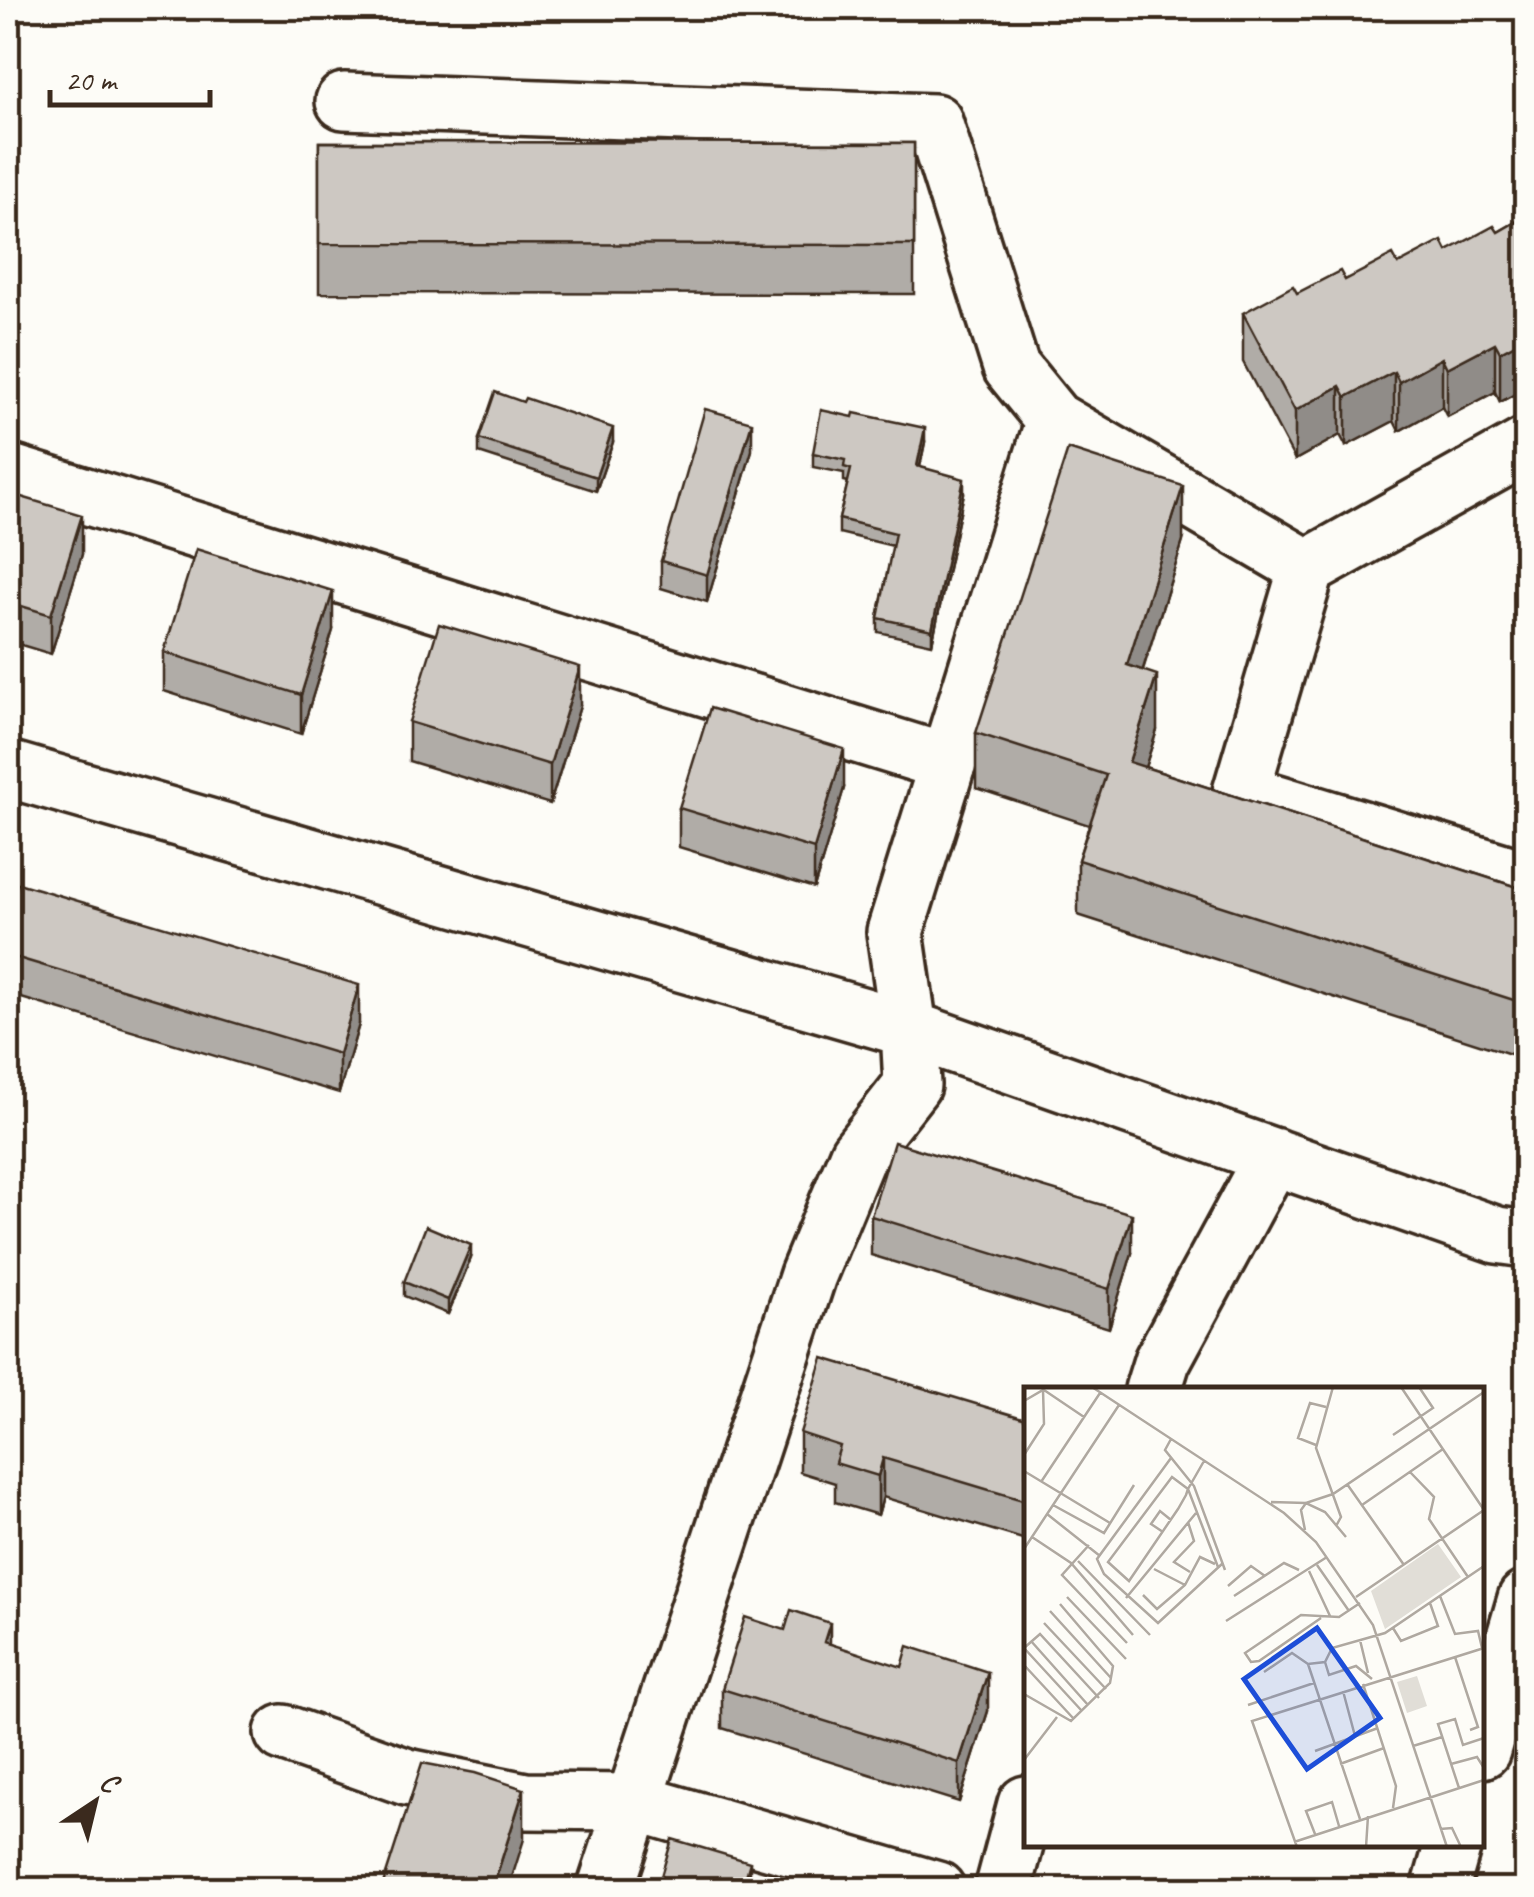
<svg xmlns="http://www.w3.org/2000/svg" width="1534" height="1897" font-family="Caveat,sans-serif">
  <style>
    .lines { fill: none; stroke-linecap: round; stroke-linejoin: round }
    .minor-casing { stroke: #3b2a1e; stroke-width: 62 }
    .minor { stroke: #fdfcf7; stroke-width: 55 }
    .wall { fill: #b0aca7; stroke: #3b2a1e; stroke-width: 2.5 }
    .shaded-wall { fill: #908c88; stroke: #3b2a1e; stroke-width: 2.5 }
    .building { fill: #cdc8c2; stroke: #3b2a1e; stroke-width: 2.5 }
    .inset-road { fill: none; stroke: #afa8a0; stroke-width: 2.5 }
    .view { fill: #1d4ed8; fill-opacity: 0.15; stroke: #1d4ed8; stroke-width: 5 }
    .inset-edge { fill: none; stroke: #3b2a1e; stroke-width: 5 }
  </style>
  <rect width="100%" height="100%" fill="#fdfcf7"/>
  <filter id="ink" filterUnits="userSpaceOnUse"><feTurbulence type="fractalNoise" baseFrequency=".01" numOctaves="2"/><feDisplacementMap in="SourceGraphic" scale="20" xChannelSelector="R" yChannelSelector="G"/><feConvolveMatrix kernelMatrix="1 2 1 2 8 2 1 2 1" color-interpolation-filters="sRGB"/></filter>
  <g filter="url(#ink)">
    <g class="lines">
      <!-- minor casing -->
      <g class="minor-casing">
        <path id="minor" d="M344,101l590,21 77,245 43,53 253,148 219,-122
          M8,472l940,291
          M1307,568l-66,224 285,87
          M8,769l901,260 588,206 29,4
          M1153,1390l9,-29 111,-205
          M283,1733l124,44 118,24 109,1 303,88
          M1482,1750l44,-151
          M605,1890l203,-615 50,-121 54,-69 -3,-56 -14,-97 159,-512
          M1003,1890l23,-86
          M1440,1890l13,-46"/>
      </g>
      <!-- minor -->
      <use href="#minor" class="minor"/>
    </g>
    <!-- wall -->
    <path class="wall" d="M319,142l595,1v151l-595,-1z
      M1526,216v172l-26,14 -5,-10 -48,25 -5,-10 -43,24 -5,-10 -48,25 -6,-11 -45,25 -52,-98v-49l54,-20 150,-42 51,-19z
      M523,402l90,40 -17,49 -117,-38v-14z
      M925,442l-5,25 44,26 -32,151 -54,-12v-14l15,-72 -54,-13v-14l9,-37 -4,-1v-8l-31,-6v-14z
      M752,450l-45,152 -46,-14v-27z
      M8,493l74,61 -31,100 -43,-13z
      M1183,541l-40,129 14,60 -12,37 381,123v169l-448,-144v-55l11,-35 -113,-37v-55z
      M333,630l-32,104 -137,-43v-39z
      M580,706l-30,98 -141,-43v-39z
      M844,788l-30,100 -135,-41v-39z
      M8,917l351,107 -20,69 -331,-99z
      M871,1216l261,37 -23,75 -238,-73z
      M471,1258l-23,56 -44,-18v-14z
      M1026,1419v121l-143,-43 -5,18 -43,-13v-19l-35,-11v-39z
      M830,1644l158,67 -29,91 -237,-74v-39z"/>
    <!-- shaded-wall -->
    <path class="shaded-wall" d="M1526,338v50l-26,14v-50z
      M1495,343v49l-48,25v-49z
      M1442,358v49l-43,24v-49z
      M1394,372v49l-48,25v-49z
      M1340,386v49l-45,25v-49z
      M752,422v28l-45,152v-27z
      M613,428v14l-17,49v-14z
      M925,428v14l-8,38v-14z
      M964,479v14l-32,151v-14z
      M1183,486v55l-56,179v-55z
      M82,515v39l-31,100v-39z
      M333,591v39l-32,104v-39z
      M580,667v39l-30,98v-39z
      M1157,675v55l-28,87v-55z
      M844,749v39l-30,100v-39z
      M359,985v39l-20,69v-39z
      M1132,1214v39l-23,75v-39z
      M471,1245v13l-23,56v-14z
      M883,1458v39l-5,18v-39z
      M830,1623v39l-6,-20z
      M988,1672v39l-29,91v-39z
      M524,1789v50l-16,51h-16z
      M750,1862v28h-8z"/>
    <!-- building -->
    <path class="building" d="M319,142l595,1v102l-595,-1z
      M1526,216v122l-26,14 -5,-9 -48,25 -5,-10 -43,24 -5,-10 -48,25 -6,-11 -45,25 -52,-98 50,-27 4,7 43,-22 5,9 48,-25 5,9 44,-23 5,10 47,-25 4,6z
      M495,392l28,10 2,-4 88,30 -17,49 -117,-38z
      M705,409l47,13 -45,153 -46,-14z
      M821,410l32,7 1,-4 71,15 -8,38 47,13 -32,151 -54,-12 17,-85 -56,-14 12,-50 -7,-2 1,-7 -32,-7z
      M1068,449l115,37 -56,179 30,10 -28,87 397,128v114l-448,-144 28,-85 -130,-42z
      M8,493l74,22 -31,100 -43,-13z
      M196,549l137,42 -32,104 -137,-43z
      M439,624l141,43 -30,98 -141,-43z
      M710,708l134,41 -30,100 -135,-41z
      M18,883l341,102 -20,69 -331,-99v-38z
      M894,1142l238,72 -23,75 -238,-73z
      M426,1226l45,19 -23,55 -44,-18z
      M823,1358l203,61v82l-143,-43 -5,18 -43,-13 5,-17 -40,-13z
      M791,1610l39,13 -6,19 78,25 6,-21 80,26 -29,91 -237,-74 23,-72 40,13z
      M422,1763l53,10 49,16 -32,101h-111z
      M672,1839l78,23 -8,28h-85z"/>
  </g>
  <!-- overview -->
  <g transform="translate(1024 1387)">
    <rect width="460" height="460" fill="#fdfcf7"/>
    <path d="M414,157l23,33 -76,52 -14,-38zM393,289l10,30 -20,7 -10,-31z" fill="#e1ded7"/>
    <path class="inset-road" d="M68,0l192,126 32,29 57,83 74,222M309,0l-17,61 25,69 -5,9M377,0l83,123M20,3l40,27M0,14l19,-11 1,34 -20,31M369,48l40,-27 -14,-21M147,52l-6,11 29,36 31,84M292,58l-18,-7 12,-35 16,4M147,71l-74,101 7,15 54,49 65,-60M180,74l-16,28 -2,6 -8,14 -49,72 -21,-19 64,-85 16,12 30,78M0,84l86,52M386,85l24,25 -5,22 39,58M17,95l59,-89M323,97l57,81M247,115l35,1 27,-9 151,-102M29,118l51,28 30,-48M338,118l81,-56M23,127l53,42M164,135l6,19 -20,21 16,10M281,143l-4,-20 5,-7 19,9 21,25M139,145l-12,-8 9,-13 11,9M8,150l39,26 62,72M65,158l-27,30 65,68M0,162l95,-144M54,174l72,74M293,178l32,46M130,182l31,16M285,184l21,45M204,199l23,-20 14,10M119,208l14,14 28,-24 15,-28 15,7M210,209l50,-33 15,7M416,209l15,38 23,-3 4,17M43,210l59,62M332,210l128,-87M102,211l70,-85M26,224l61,67M297,231l-62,43 -8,1 -6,-9 56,-38 38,2 21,-14M202,234l101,-64M20,236l62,66M369,241l8,13 37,-15 -8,-23M336,253l8,33M7,254l57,64M0,261l16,-14 59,64M0,261l57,62M431,270l23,70 -8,3M301,275l4,13 27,-9 16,13M284,277l52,155M0,278l49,53M240,285l28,-19 16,11 17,-2 7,-14 53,-15 99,-67M339,297l33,102 -3,22M319,304l12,45M0,307l47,27 39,-38 3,-17 -53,-62M224,318l66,-22M389,359l29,-9M291,364l63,-23M0,373l33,-43M316,377l44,-16M427,377l26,-7 7,11M435,401l-21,-64 17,-5 8,26 21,-7M416,442l12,-1 9,19M291,447l-9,-23 26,-9 7,24M270,455l190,-62M273,460l-45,-126 232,-73M342,460l2,-31"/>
    <path class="view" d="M293,241l63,90 -73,51 -63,-90z"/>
    <rect width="460" height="460" class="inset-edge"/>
  </g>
  <!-- margin -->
  <rect width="1534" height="1897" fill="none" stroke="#fdfcf7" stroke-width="40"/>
  <rect x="20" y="20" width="1494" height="1857" fill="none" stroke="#3b2a1e" stroke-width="4" filter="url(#ink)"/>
  <!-- north arrow -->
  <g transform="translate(95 1802) rotate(35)" stroke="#fdfcf7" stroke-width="8" paint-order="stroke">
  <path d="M0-8L18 38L0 25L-18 38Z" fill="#3b2a1e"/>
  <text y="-15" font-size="28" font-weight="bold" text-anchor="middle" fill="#3b2a1e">С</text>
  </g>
  <!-- scale -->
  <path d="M50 90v15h160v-15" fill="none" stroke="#3b2a1e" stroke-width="5"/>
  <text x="65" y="90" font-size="30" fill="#3b2a1e" stroke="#fdfcf7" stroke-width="8" paint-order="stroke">20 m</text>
</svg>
